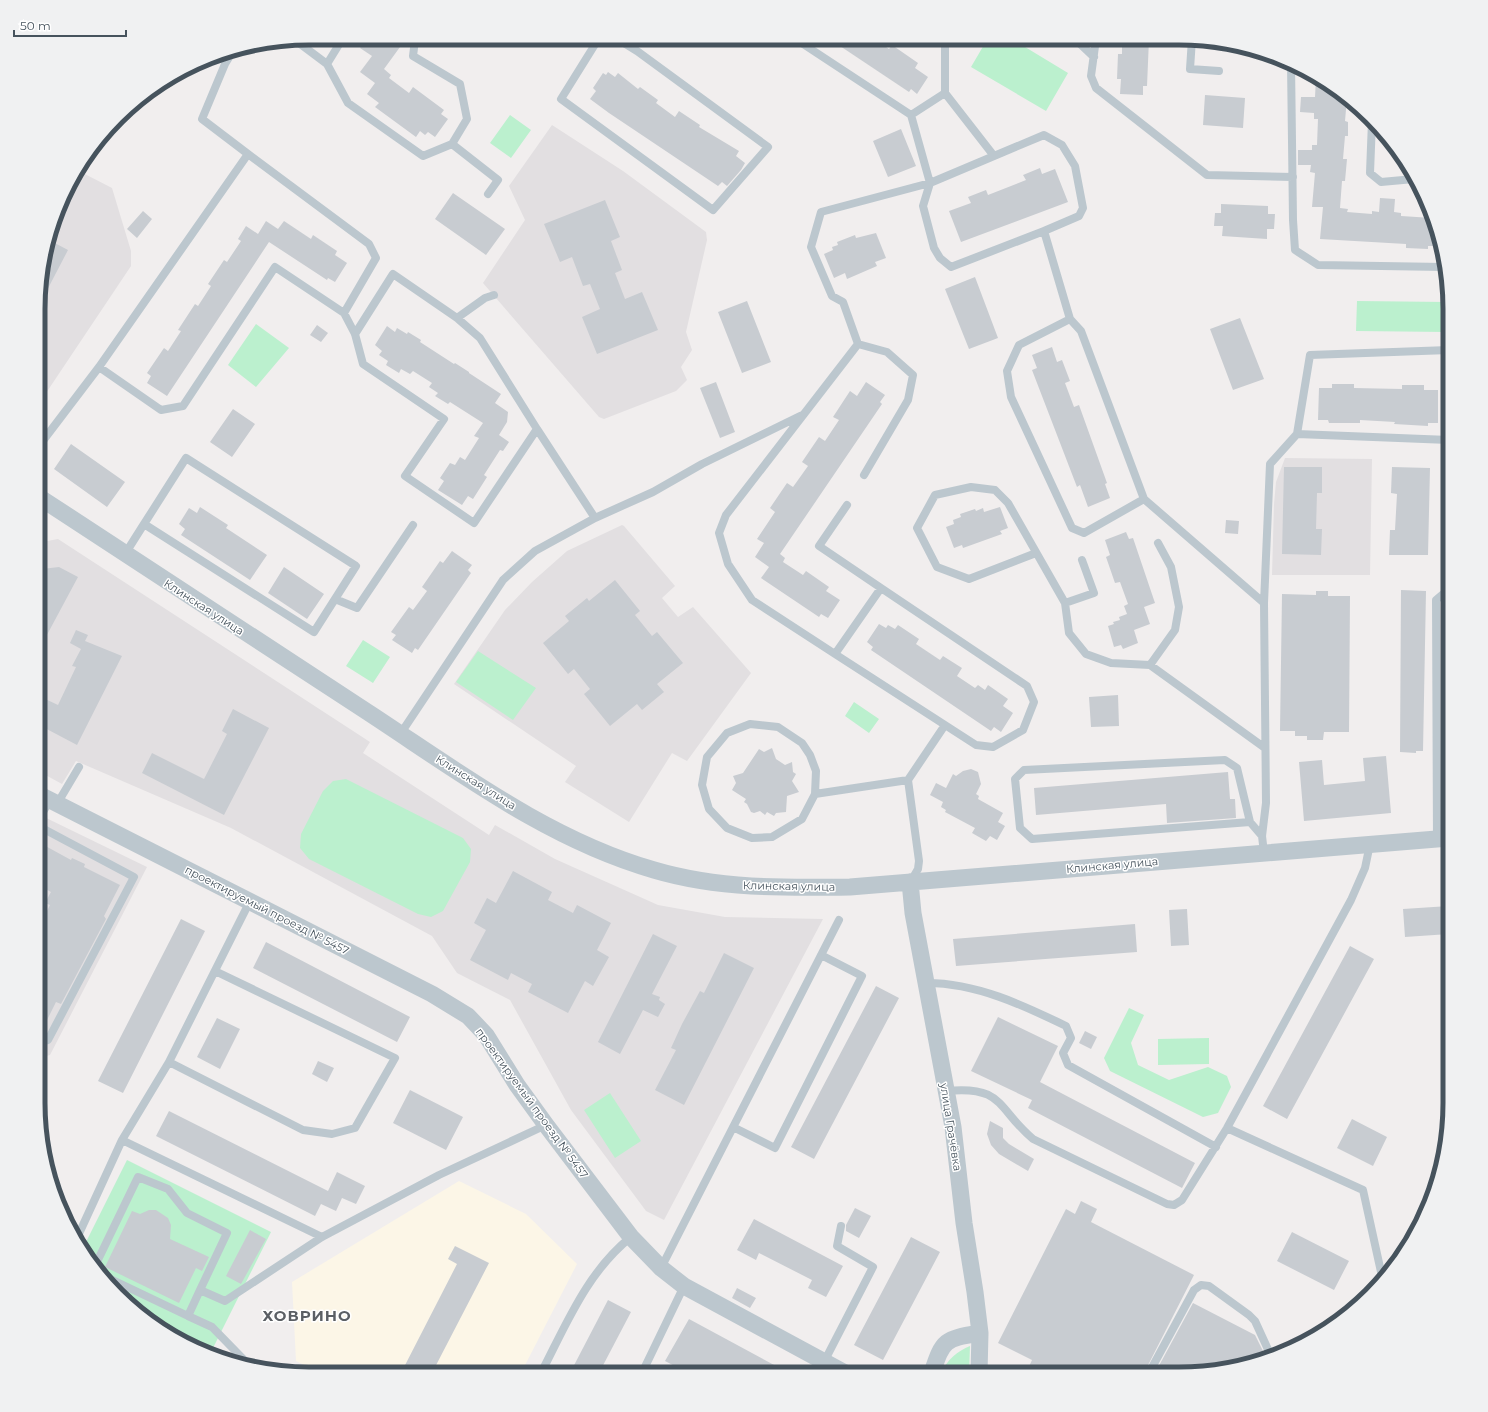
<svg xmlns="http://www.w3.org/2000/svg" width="1488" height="1412" font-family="Montserrat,sans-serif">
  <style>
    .commercial { fill: #fcf6e7 }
    .education { fill: #e2dfe1 }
    .green { fill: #bbf0ce }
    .building { fill: #c8ccd1 }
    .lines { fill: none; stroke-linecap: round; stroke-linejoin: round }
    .lane { stroke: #bcc7ce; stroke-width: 8 }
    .street { stroke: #bcc7ce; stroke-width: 17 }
    .labels { text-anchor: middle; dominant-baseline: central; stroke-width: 3; stroke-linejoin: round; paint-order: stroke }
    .street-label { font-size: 11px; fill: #46535d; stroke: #fff }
    .district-label { font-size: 15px; font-weight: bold; letter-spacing: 1px; fill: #5b5f64; stroke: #fff }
    .rim { fill: none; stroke: #46535d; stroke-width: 5 }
  </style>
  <rect width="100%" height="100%" fill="#f1eeee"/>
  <!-- commercial -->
  <path class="commercial" d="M459,1181l67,33 51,50 -56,109h-200l-25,-12 -4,-79z"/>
  <!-- education -->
  <path class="education" d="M552,125l71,46 83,61 1,8 -21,92 6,18 -11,17 6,13 -11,11 -72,28 -5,-2 -116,-134 42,-63 -16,-34z
    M77,170l35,18 19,63v15l-89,133 1,-142 31,-83z
    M1285,458l87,1 -2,116h-98l2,-71 2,-22z
    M622,525l2,1 51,60 -13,12 16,19 15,-10 58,66 -64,88 -15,-8 -43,69 -64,-40 11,-16 -122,-82 51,-74 27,-28 35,-31z
    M58,539l312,203 -7,11 126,82 6,-10 60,34 103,46 67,12 98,2 -159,301 -18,-9 -75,-101 -61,-110 -53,-27 -25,-37 -201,-108 -155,-67 -14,23 -22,-12 2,-230z
    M40,815l107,52 -97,188 -11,3z"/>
  <!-- green -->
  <path class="green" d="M988,38h22l58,35 -22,38 -75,-44z
    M510,115l21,15 -20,28 -21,-15z
    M1357,301l90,1 -1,30 -90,-1z
    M256,324l33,24 -33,39 -28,-22z
    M363,640l27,17 -17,26 -27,-17z
    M478,651l58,37 -23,32 -57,-38z
    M854,702l25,17 -10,14 -24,-17z
    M346,779l117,59 8,11 -1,13 -27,49 -12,6 -13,-3 -109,-55 -9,-11 1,-14 22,-43 10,-10z
    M1129,1008l15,7 -13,28 7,22 31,15 39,-13 19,9 4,11 -13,26 -15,4 -93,-46 -6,-13z
    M1209,1038v26l-51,1v-26z
    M610,1093l31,48 -26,17 -31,-48z
    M127,1160l144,72 -61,122c-51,-19 -100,-59 -127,-106z
    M970,1346l-1,27h-27c4,-13 16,-22 28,-27z"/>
  <!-- building -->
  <path class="building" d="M367,38h21l12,9 -16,22 7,6 -2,3 20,15 4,-6 31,23 -3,4 7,5 -13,18 -7,-5 -3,3 -5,-4 -4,6 -41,-30 4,-4 -12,-9 8,-11 -15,-11 12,-16 -12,-8z
    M828,38h45l16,11 3,-4 26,18 -3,5 13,9 -11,17 -6,-5 -2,3z
    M1122,39h27l-2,47h-4v9l-23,-1 1,-15h-4l1,-25h4z
    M608,72l7,5 3,-4 20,16 2,-2 18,13 -2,3 19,14 4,-6 21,14 -1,2 40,24 -3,5 9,7 -4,7 -14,16 -5,-4 -4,4 -109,-73 -19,-14 6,-8 -3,-3 10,-15 3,2z
    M1316,78l31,20 -2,23 3,1v14h-3l-2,23h4l-2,22h-3l-2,27 8,1 -1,3 25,2v-3l7,1 1,-14 15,1 -1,13 7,1v3l31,2 7,28h-11v3l-22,-1v-4l-86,-5 3,-32h-11l3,-34 -5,-1 1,-7h-13v-15h14v-5h5l1,-26h-4v-6l-14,-1 1,-15h14z
    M1205,95l40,3 -2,30 -40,-3z
    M901,129l15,37 -28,11 -15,-36z
    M1040,168l2,6 13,-5 13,33 -107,40 -12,-31 22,-8 -3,-6 18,-7 2,5 38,-15 -3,-5z
    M453,193l52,36 -19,26 -51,-36z
    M605,200l15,37 -9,4 11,29 -7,3 10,26 17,-7 16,38 -61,24 -15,-37 18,-8 -10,-25 -7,2 -11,-29 -12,5 -16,-38z
    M1221,204l47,2v8h7l-1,15h-7v10l-45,-3 1,-10h-9l1,-13h6z
    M143,211l9,8 -15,19 -10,-9z
    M266,221l12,8 6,-8 27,18 2,-4 24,16 -2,4 12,8 -12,19 -7,-4 -1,2 -58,-38 -102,154 -20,-13 4,-7 -4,-3 17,-25 4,3 13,-20 -3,-1 17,-26 3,2 13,-20 -3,-2 16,-24 3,2 14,-21 -3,-2 8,-13 12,8z
    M876,233l10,25 -11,4 2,4 -30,13 -2,-6 -11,5 -10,-24 9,-4 -1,-3 6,-2 -1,-3 18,-7 1,3z
    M49,240l19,10 -25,48v-41z
    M975,277l23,61 -29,11 -24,-60z
    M747,301l24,61 -29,11 -24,-61z
    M1240,318l24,61 -31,11 -23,-61z
    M317,325l11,8 -7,9 -11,-7z
    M387,326l8,6 2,-4 10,6 1,-2 13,8 -1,2 34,22 1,-1 14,9v1l32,21 -6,9 13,9 -1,10 -8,13 10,7 -6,9 -3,-1 -16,25 3,2 -14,22 -5,-3 -6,9 -24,-15 6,-9 -4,-3 10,-15 5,2 5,-8 5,3 14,-22 -5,-2 9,-13 -33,-21 -2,2 -13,-8 3,-3 -9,-6 3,-4 -19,-12 -3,3 -9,-5 -2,4 -13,-8 2,-4 -9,-6 3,-4 -7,-6z
    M1052,347l5,15 5,-2 8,21 -5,2 9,24 5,-2 28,78 -2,1 5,14 -22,9 -8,-22 -3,2 -45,-117 5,-2 -5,-13z
    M716,382l19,50 -15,6 -20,-50z
    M866,382l19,13 -5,7 2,2 -102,150 5,4 -2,4 20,13 3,-4 23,16 -3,4 14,9 -12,18 -7,-4 -2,3 -58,-39 8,-11 -14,-10 9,-14 -7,-4 18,-27 -5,-4 17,-25 6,4 15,-21 -6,-4 17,-25 6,4 14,-21 -6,-3 17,-26 7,5z
    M1332,384h22v4l48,1v-4h22v5h14v33h-10v3l-34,-2 1,-2 -35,-2v3h-31l-1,-3h-10l1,-32h13z
    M233,409l22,15 -23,33 -22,-15z
    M71,444l54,38 -18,25 -53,-38z
    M1284,467h38v26h-5l-1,36h6l-1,26 -39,-1z
    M1392,467l38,1 -2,87h-39l1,-25h5l2,-36 -6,-1z
    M200,507l28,18 -2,3 41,27 -17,25 -69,-45 4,-6 -6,-5 10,-16 8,5z
    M1000,507l8,21 -8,3 2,3 -39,14 -1,-3 -8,3 -8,-21 8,-3 -1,-4 8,-3 -1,-3 15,-5 1,2 7,-3 1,4z
    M1226,520l13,1 -1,13 -13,-1z
    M1126,532l3,7 4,-1 22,65 -11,4 6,17 -16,6 4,13 -15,6 -2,-4 -7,2 -6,-21 6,-2 -1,-2 7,-2 -1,-3 8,-3 -3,-8 4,-2 -8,-22 -5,1 -9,-26 4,-2 -5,-15z
    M452,551l20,14 -4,5 3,3 -53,77 -3,-2 -3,5 -20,-13 4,-5 -5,-3 18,-25 4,3 14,-19 -5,-4 18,-26 3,2z
    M59,567l19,10 -37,69 1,-77z
    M284,567l40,27 -17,25 -39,-26z
    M615,580l25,31 -5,4 17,21 5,-4 26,31 -26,21 7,8 -22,18 -5,-6 -27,22 -26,-32 6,-5 -16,-20 -6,5 -25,-31 26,-22 -4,-5 22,-18 2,3z
    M1401,590l25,1 -3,160h-7v2l-16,-1z
    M1316,591h12v5h22l-1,136h-25l-1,8h-16v-4h-12v-5h-15l2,-137 34,1z
    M879,624l7,4 2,-3 7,4 3,-4 21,14 -3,5 24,16 3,-4 19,12 -5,8 18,12 3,-3 7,5 3,-5 20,14 -5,7 10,7 -12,19 -7,-5 -3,4 -120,-81 2,-3 -6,-5z
    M76,630l12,5 -3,6 37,15 -45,89 -36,-19v-29l17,8 18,-38 -4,-1 9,-17 -11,-6z
    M1118,695l1,31 -28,1 -2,-30z
    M233,709l36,19 -45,87 -82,-42 10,-20 52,26 23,-45 -5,-3z
    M772,748l4,11 9,6 7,-3 1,10 3,2 -4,7 7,11 -12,4 -1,16 -10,1 -2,3 -7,-4 -2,3 -5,-4 -6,2 -3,-1 -4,-8 -3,-2 2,-3 -14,-9 4,-7 -3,-7 10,-3 16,-24 5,3z
    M1386,756l5,57 -87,8 -5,-59 23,-2 2,25 41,-4 -2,-23z
    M971,769l7,3 3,12 -5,10 3,2 -1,3 25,14 -5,9 7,4 -8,14 -7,-4 -4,5 -14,-8 3,-5 -30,-16 1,-2 -5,-3 2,-5 -13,-7 6,-12 10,5 7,-14 3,2 7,-5z
    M1228,772l2,27h5l1,19 -69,5 -1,-19 -130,11 -2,-27z
    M40,843l31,17 1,-2 13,6 -1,3 36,18 -16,31 2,3 -45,85 -5,-2 -17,34 1,-111 10,-20 -5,-2 6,-11 -11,-6z
    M513,871l39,21 -4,8 25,13 4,-8 34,18 -14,27 12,7 -16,29 -8,-5 -17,32 -40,-21 4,-8 -21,-11 -3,7 -38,-20 16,-30 -12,-7 13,-25 9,5z
    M1449,906v28l-44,3 -2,-28z
    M1187,909l2,36 -18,1 -2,-36z
    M181,919l24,12 -82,162 -25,-12z
    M1135,924l2,28 -181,14 -3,-27z
    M653,934l24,12 -25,48 8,3 -1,3 6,4 -7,13 -15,-7 -23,44 -22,-12z
    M266,942l144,75 -13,25 -144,-74z
    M1350,946l24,13 -87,160 -24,-13z
    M724,953l30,15 -70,137 -29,-15 21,-40 -5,-2 11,-24 18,-33 4,2z
    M876,986l23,12 -85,161 -23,-12z
    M998,1017l60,29 -18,36 155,81 -13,25 -154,-80 4,-8 -61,-29z
    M217,1018l23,11 -20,40 -23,-12z
    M1085,1031l12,6 -6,12 -12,-6z
    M318,1061l16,7 -7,14 -15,-8z
    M410,1090l53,27 -17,33 -53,-27z
    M169,1111l159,80 9,-19 28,14 -9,18 -14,-6 -6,13 -15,-7 -6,12 -159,-80z
    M1352,1119l35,18 -14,29 -36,-18z
    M990,1121l13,7v10l6,6 25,15 -6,12 -29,-17 -8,-9 -4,-11z
    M1081,1201l16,8 -6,13 103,53 -50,98h-118l6,-13 -34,-17 68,-134 9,5z
    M855,1208l16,8 -12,22 -13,-7v-6z
    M149,1210h7l12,8 3,7 -1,14 39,18 -7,14 -6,-3 -17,35 -74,-36 27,-56 8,3z
    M754,1219l89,47 -17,31 -18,-9 4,-8 -53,-27 -3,7 -19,-10z
    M250,1230l16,9 -25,45 -15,-8z
    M1292,1232l57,29 -15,29 -57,-29z
    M911,1237l29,15 -57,108 -29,-15z
    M455,1246l34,17 -57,110h-31l56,-109 -9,-5z
    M737,1288l19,10 -6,10 -18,-10z
    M608,1300l23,12 -32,61h-29z
    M1193,1303l62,32 11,22 -70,16h-41z
    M689,1319l100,54h-101l-23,-12z"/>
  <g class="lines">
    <!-- lane -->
    <path class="lane" d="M599,38l-38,61 152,111 55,-63 -131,-96 -21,-13
      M794,38l117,77
      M938,38l7,6v49l49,63 50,-21 18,10 13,21 8,42 -4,8 -35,15 26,88 11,12 63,168 120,104 2,200 -4,33 2,17
      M1075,39l19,18
      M1096,39l-5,37 5,12 111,87 86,2
      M1192,39l-2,30 29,2
      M295,40l32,24 21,39 75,53 29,-12 15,-25 -7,-35 -47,-28 2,-16 -3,-2
      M1291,63l2,157 2,30 23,15 126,2
      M327,64l16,-26
      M945,93l-34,22 19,68 -7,23 11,42 6,10 11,9 93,-36
      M1372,121l-2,52 11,9 33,-3
      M452,144l46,36 -10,14
      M248,154l121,90 7,14 -32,55 11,21 8,30 81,55 -39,57 69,47 63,-94 -57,-91 -23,-20 -64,-44 -38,60
      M457,318l28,-20 9,-3
      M1070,319l-51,26 -12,26 4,26 61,131 12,5 60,-34
      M858,344l-15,-42 -11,-6 -21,-49 10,-35 109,-29 64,-27
      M99,367l62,43 22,-4 92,-139 69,46
      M537,429l58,89
      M1297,434l152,6
      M42,442l57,-75 149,-213 -46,-35 23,-55 8,-13
      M847,505l-28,41 62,42 -46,66 110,71 -37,55
      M1036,553l-67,26 -32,-12 -20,-39 18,-33 36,-8 24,3 13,13 57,100 4,30 17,21 25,9 39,2 115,83
      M125,554l19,-30 170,108 42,-66 -170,-108 -42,66
      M881,588l146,98 7,16 -11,28 -30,17 -17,-2 -31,-20
      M335,599l22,9 56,-83
      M1065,603l29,-10 -12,-33
      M1264,603l6,-139 27,-30 13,-79 139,-5
      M835,654l-83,-54 -24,-36 -9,-31 7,-18 132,-171 29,8 26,23 -5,25 -44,75
      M1150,665l25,-35 4,-23 -8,-40 -13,-24
      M401,733l102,-153 32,-29 60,-33 58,-26 49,-28 98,-48
      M815,794l1,-23 -6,-16 -8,-12 -24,-16 -28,-3 -23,9 -20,24 -5,28 7,24 18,19 25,10 20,-1 30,-18 13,-25 93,-14 11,81 -1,8 -7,12
      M57,804l22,-37
      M40,817l10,-17
      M1250,822l-13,-54 -12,-8 -201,10 -9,9 5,49 12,11 218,-17 12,14
      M1437,839l-1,-239 13,-11
      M250,901l-81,161 -47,78 200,97
      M927,983c49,0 96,22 139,43l5,12 -8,15 5,12 148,82
      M39,1042l9,-2 86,-163 -94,-50
      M169,1062l134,68 29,4 23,-6 40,-70 -180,-87
      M946,1091c58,-6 51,18 87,48l134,65 7,1 8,-5 45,-72 124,-228 14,-32 5,-24
      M733,1127l42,21 87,-172 -41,-21
      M1227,1128l136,62 20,91
      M77,1238l45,-98
      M94,1268l44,-91 30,12 19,24 40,20 -27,57
      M661,1268l178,-348
      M100,1274l88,42
      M824,1362l49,-95 -36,-21 4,-20
      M251,1367l-39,-40 -24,-11 12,-26 25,11 97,-64 117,-62 107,-50
      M541,1373c25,-48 46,-101 90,-136
      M642,1373l42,-87
      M1149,1373l45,-83 7,-5 8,1 40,29 6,6 16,35"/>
    <!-- street -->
    <path class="street" d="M42,499c109,72 218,143 327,214 90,59 180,127 285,157 64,19 130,18 196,17l599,-49
      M40,795l392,199 36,22 18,19 31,50 29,40 85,112 30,31 23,18 161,87
      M910,882l3,31 40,214 11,96 11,69 5,41 -1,40
      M932,1373c11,-34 13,-34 48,-40"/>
  </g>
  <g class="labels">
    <!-- street labels -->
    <g class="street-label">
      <text transform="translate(204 607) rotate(33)">Клинская улица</text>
      <text transform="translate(476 782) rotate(32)">Клинская улица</text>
      <text transform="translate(1112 865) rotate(-5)">Клинская улица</text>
      <text transform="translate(789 886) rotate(1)">Клинская улица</text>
      <text transform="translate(267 910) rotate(27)">проектируемый проезд № 5457</text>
      <text transform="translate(532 1103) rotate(54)">проектируемый проезд № 5457</text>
      <text transform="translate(951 1127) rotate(81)">улица Грачёвка</text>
    </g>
    <!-- district labels -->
    <g class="district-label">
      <text x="307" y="1315">ХОВРИНО</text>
    </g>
  </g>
  <!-- crop -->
  <path d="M0 0H1488V1412H0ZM309 45H1179A264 264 0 0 1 1443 309V1103A264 264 0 0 1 1179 1367H309A264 264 0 0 1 45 1103V309A264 264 0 0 1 309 45Z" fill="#f0f1f2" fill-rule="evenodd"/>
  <path class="rim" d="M309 45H1179A264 264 0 0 1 1443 309V1103A264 264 0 0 1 1179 1367H309A264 264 0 0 1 45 1103V309A264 264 0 0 1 309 45Z"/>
  <!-- scale -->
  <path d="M14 30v6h112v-6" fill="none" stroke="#46535d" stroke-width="2"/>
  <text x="20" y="30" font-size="12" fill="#46535d" stroke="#ffffff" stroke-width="3" paint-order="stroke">50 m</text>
</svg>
